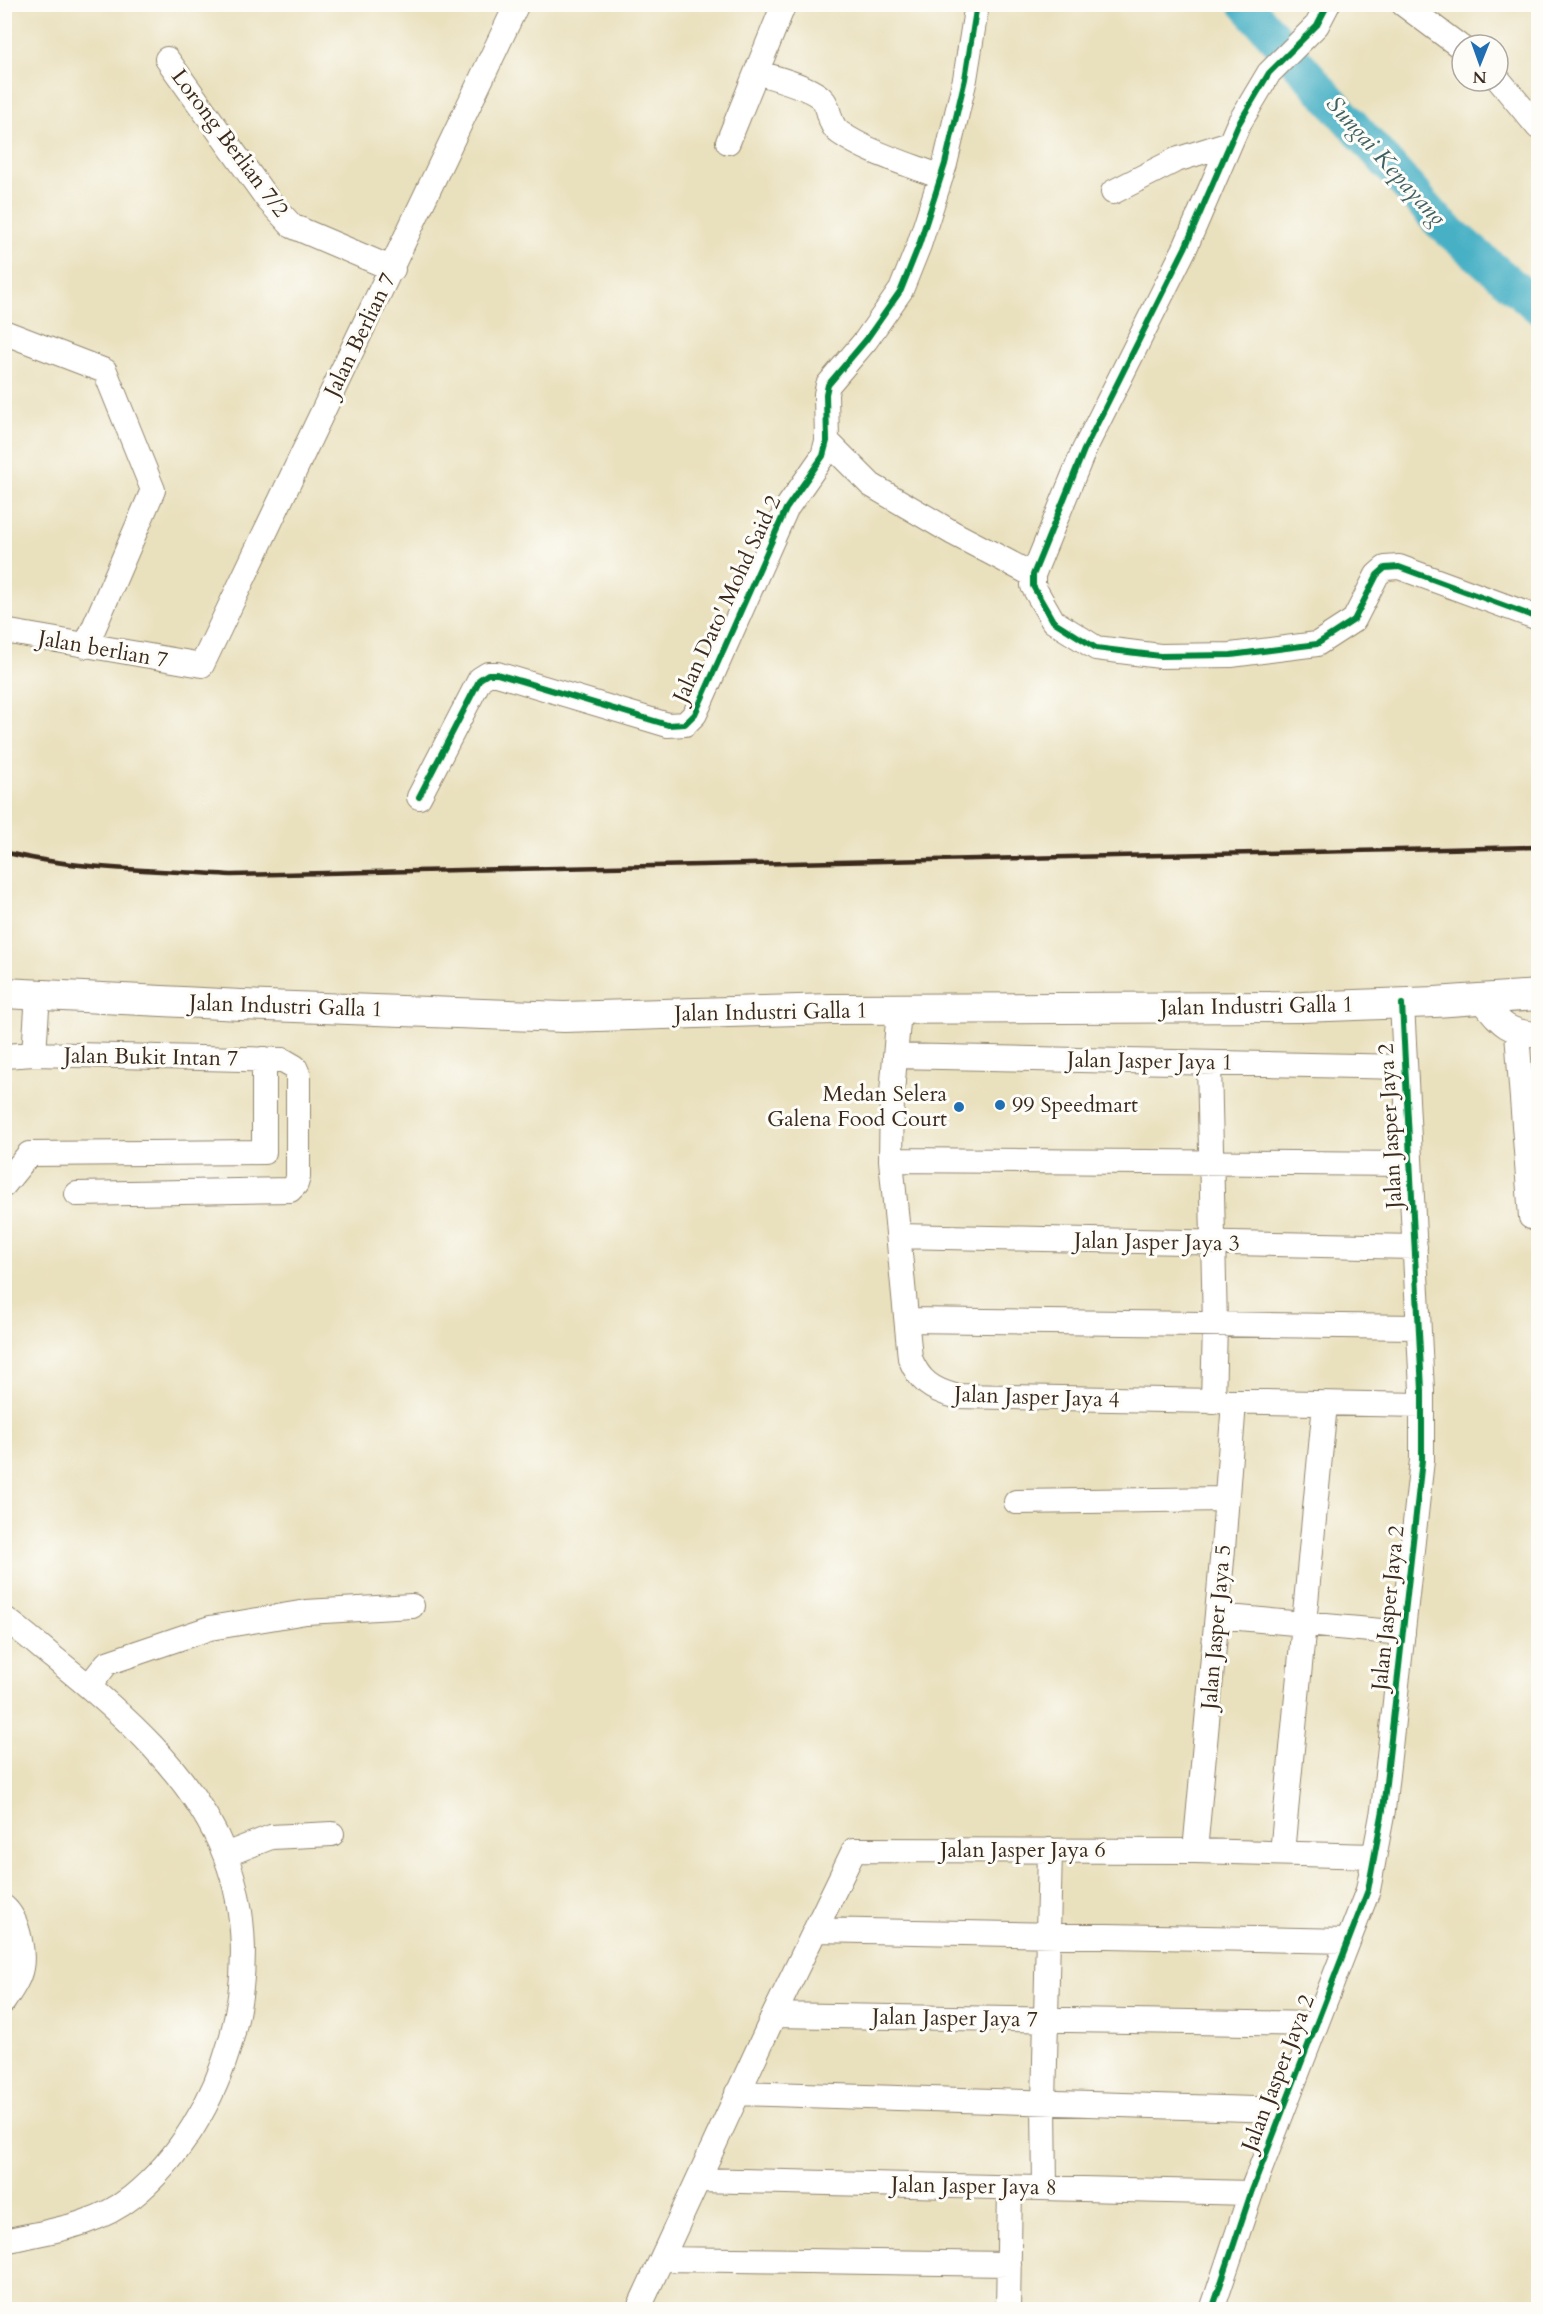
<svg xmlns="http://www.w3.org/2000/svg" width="1543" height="2314" font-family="Cardo,serif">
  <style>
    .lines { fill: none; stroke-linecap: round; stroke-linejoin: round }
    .river { stroke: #46b0c5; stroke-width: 34 }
    .minor-casing { stroke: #92856e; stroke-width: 26 }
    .major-casing { stroke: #92856e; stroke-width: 32 }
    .minor { stroke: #fff; stroke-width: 24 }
    .major { stroke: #fff; stroke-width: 30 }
    .rail { stroke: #3b2a1e; stroke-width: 4.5 }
    .cycleway-casing { stroke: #fdfcf7; stroke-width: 10 }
    .cycleway { stroke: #00873e; stroke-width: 6 }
    .poi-dot { fill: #1f6fb2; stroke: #fdfcf7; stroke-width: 2 }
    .labels { text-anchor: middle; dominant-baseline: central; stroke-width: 6; stroke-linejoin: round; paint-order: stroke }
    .street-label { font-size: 22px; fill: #3b2a1e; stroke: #fdfcf7 }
    .poi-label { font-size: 22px; fill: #3b2a1e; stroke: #fdfcf7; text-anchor: end }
    .water-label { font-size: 24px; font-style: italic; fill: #3f6061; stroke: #fdfcf7 }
  </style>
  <rect width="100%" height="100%" fill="#fdfcf7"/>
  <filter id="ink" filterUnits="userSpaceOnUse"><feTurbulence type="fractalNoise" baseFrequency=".0167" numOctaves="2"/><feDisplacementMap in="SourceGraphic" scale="12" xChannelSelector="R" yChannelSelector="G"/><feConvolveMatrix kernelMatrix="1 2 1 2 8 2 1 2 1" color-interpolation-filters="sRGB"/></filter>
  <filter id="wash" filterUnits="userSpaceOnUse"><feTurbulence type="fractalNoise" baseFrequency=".008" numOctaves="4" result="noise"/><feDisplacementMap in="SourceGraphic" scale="24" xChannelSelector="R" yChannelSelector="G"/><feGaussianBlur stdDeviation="1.35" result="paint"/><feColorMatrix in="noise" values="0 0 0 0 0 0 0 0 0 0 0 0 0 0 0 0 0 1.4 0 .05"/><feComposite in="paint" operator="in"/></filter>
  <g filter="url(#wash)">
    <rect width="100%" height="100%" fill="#e9e0bd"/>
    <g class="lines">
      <!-- river -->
      <path class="river" d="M1245,4l196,220 97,83"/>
    </g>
  </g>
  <g filter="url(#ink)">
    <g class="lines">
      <!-- minor casing -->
      <g class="minor-casing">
        <path id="minor" d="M1328,4l-11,21 -48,48 -31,52 -53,123 -101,202 -51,125v11l20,35 43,27 64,8 71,-1 86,-11 37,-24 23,-45 8,-7 14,-1 139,51
          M1403,4l59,44
          M167,59l101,141 24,26 101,43
          M757,72c17,6 57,15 67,29 7,10 4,24 16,32 29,20 68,31 101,44
          M1498,79l40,48
          M728,142l56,-138
          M1113,192l63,-32 54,-17
          M6,333l99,38 48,119 -67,156
          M827,441l44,44 82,48 80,42
          M4,631l198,34 315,-661
          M419,797l61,-118 8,-5h9l171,51 17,-1 10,-10 91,-205 37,-53 4,-15 -1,-47 2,-9 38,-45 35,-50 18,-45 26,-81 20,-85 12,-75
          M1481,999c20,24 24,33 57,35
          M899,1010l-7,83 -1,67 19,198c9,23 22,32 45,38l467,9
          M1517,1033l14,184 7,3
          M34,1054l4,-60
          M4,1056l30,-2 249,6 12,7 3,7v103l-2,7 -6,6 -213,4
          M895,1056l510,11
          M1209,1063l6,262 -2,77
          M891,1160l519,4
          M4,1185l25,-31 235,-2v-93
          M899,1236l516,11
          M907,1320l511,7
          M1016,1502l210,-3
          M1217,1616l186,17
          M4,1618c17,12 34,27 50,40 66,53 139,116 171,197 45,114 2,265 -93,342 -36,29 -84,34 -128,44
          M89,1686l18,-23 103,-35 96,-16 106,-6
          M1195,1851l28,-302 11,-147
          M1282,1853l43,-449
          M225,1855l46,-18 61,-3
          M4,1907c15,13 22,50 15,68 -3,9 -10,18 -15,26
          M816,1930l532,11
          M774,2015l80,-165 341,1 179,5
          M737,2093l546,17
          M698,2180l553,13
          M1045,2188l-1,-85 6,-253
          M662,2259l347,5
          M638,2310l136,-295 542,9
          M1008,2310l2,-123
          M1212,2310l39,-117 117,-303 15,-80 39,-350v-70l-20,-386"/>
      </g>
      <!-- major casing -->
      <g class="major-casing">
        <path id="major" d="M4,993l237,12 323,12 268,-8 470,-2 133,-5 103,-7"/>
      </g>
      <!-- minor -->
      <use href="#minor" class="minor"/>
      <!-- major -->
      <use href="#major" class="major"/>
      <!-- rail -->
      <path class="rail" d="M4,852c70,18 155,18 227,23l1307,-28"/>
      <!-- cycleway casing -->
      <g class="cycleway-casing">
        <path id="cycleway" d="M1328,4l-11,21 -48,48 -31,52 -53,123 -101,202 -51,125v11l20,35 43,27 64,8 71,-1 86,-11 37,-24 23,-45 8,-7 14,-1 139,51
          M419,797l61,-118 8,-5h9l171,51 17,-1 10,-10 91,-205 37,-53 4,-15 -1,-47 2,-9 38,-45 35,-50 18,-45 26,-81 20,-85 12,-75
          M1212,2310l39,-117 117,-303 15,-80 39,-350v-70l-20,-386"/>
      </g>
      <!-- cycleway -->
      <use href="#cycleway" class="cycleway"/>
    </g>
  </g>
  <!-- markers -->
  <g class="poi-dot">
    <circle cx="1000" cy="1105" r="6"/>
    <circle cx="959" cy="1107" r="6"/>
  </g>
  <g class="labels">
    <!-- street labels -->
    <g class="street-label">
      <text transform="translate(230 143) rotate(53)">Lorong Berlian 7/2</text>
      <text transform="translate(360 335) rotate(-64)">Jalan Berlian 7</text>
      <text transform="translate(727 599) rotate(-65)">Jalan Dato' Mohd Said 2</text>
      <text transform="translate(103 649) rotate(10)">Jalan berlian 7</text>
      <text transform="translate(286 1006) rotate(2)">Jalan Industri Galla 1</text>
      <text transform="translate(1257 1006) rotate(-1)">Jalan Industri Galla 1</text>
      <text transform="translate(771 1012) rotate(-1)">Jalan Industri Galla 1</text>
      <text transform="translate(151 1057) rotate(1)">Jalan Bukit Intan 7</text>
      <text transform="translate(1150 1061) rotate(1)">Jalan Jasper Jaya 1</text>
      <text transform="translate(1390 1126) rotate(-93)">Jalan Jasper Jaya 2</text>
      <text transform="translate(1157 1242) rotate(1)">Jalan Jasper Jaya 3</text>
      <text transform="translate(1037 1397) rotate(2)">Jalan Jasper Jaya 4</text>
      <text transform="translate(1388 1608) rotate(-84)">Jalan Jasper Jaya 2</text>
      <text transform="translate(1216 1627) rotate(-85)">Jalan Jasper Jaya 5</text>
      <text x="1023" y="1850">Jalan Jasper Jaya 6</text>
      <text transform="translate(955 2018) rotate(1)">Jalan Jasper Jaya 7</text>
      <text transform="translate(1278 2073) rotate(-69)">Jalan Jasper Jaya 2</text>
      <text transform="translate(974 2186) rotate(1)">Jalan Jasper Jaya 8</text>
    </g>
    <!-- poi labels -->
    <g class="poi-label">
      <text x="947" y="1094">Medan Selera<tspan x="947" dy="25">Galena Food Court</tspan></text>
      <text x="1012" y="1105" text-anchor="start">99 Speedmart</text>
    </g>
    <!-- water labels -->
    <g class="water-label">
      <text transform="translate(1386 161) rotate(48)">Sungai Kepayang</text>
    </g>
  </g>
  <!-- margin -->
  <rect width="1543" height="2314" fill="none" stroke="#fdfcf7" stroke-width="24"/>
  <!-- north arrow -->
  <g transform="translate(1480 63) rotate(181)"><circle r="28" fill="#fdfcf7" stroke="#afa8a0" stroke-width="1.5"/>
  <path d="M0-4.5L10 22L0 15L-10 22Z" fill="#1f6fb2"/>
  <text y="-9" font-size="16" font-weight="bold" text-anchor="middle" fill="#3b2a1e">N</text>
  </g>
</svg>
